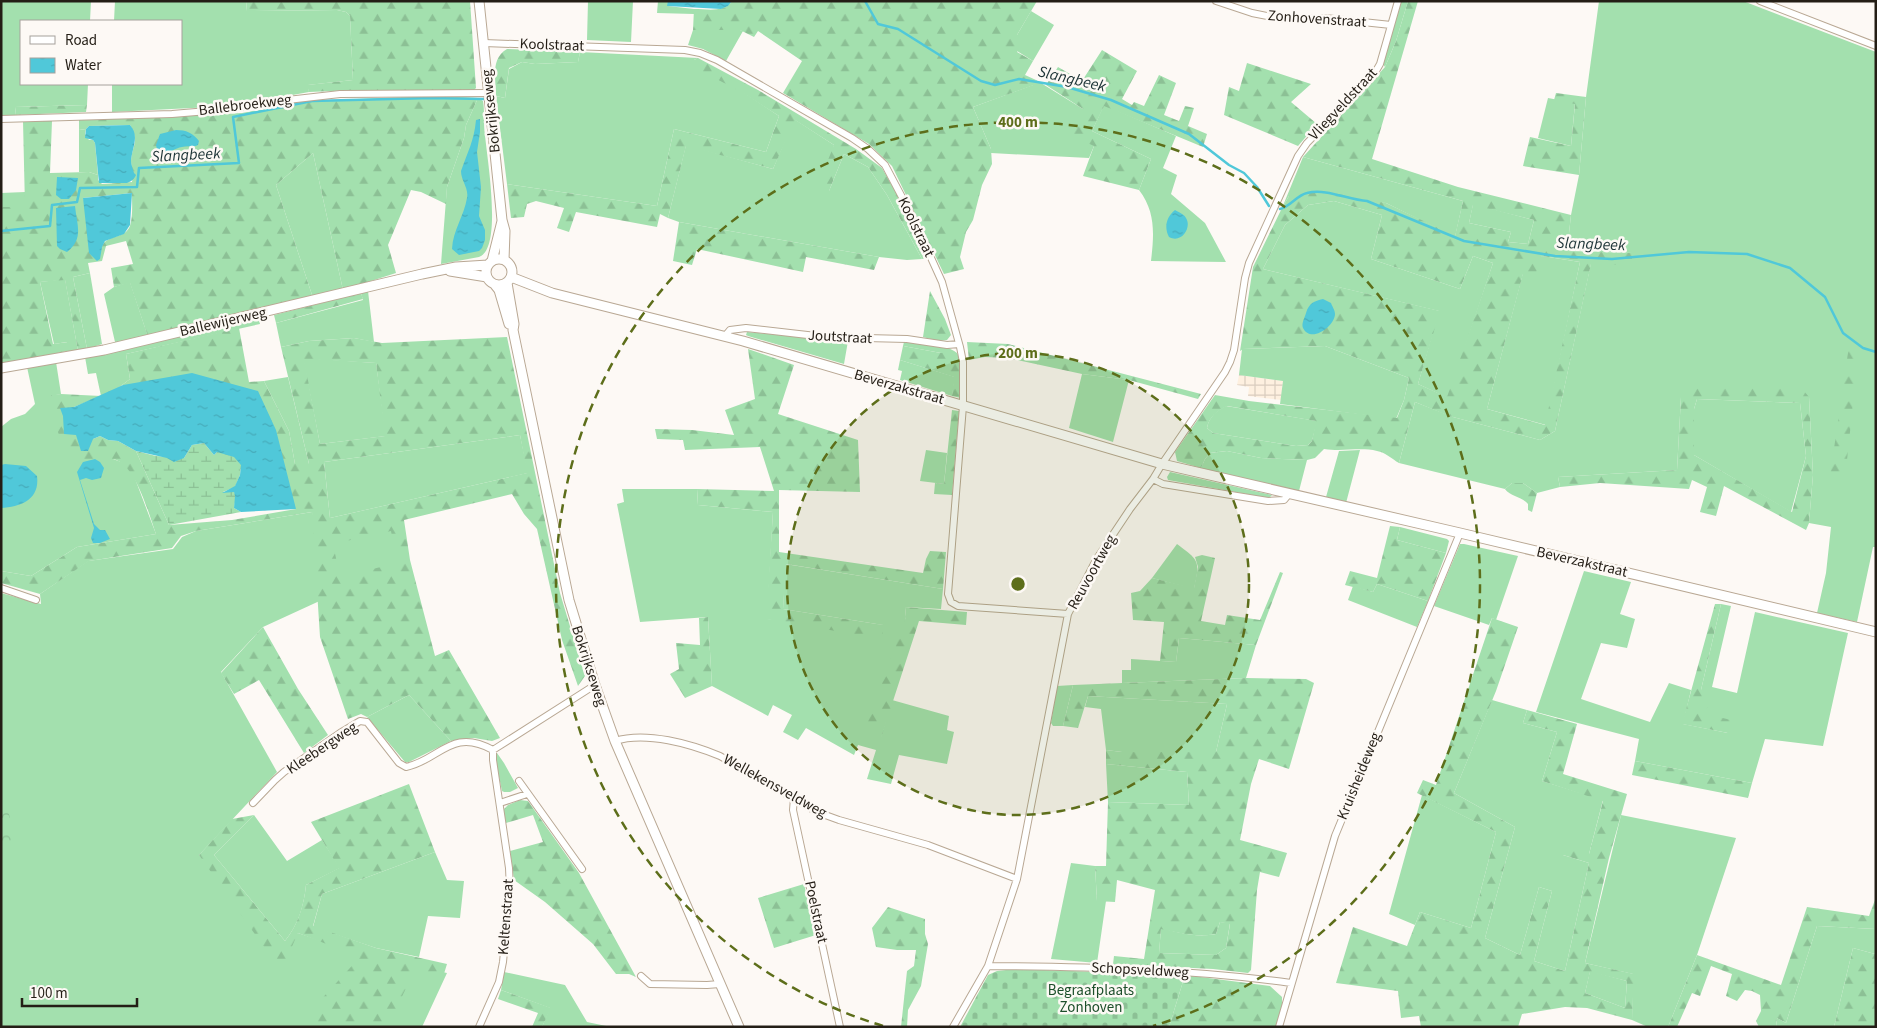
<svg xmlns="http://www.w3.org/2000/svg" width="1877" height="1028" font-family="'Source Sans 3',sans-serif">
  <style>
    .industrial { fill: url(#industrial-grid) }
    .grass { fill: #a3e0ae }
    .forest { fill: url(#forest-firs); fill-rule: evenodd }
    .wetland { fill: url(#wetland-marsh) }
    .cemetery { fill: url(#cemetery-stones) }
    .park { fill: url(#park-crowns) }
    .water { fill: url(#water-ripples) }
    .lines { fill: none; stroke-linecap: round; stroke-linejoin: round }
    .stream { stroke: #50c8d9; stroke-width: 2.5 }
    .street-casing { stroke: #b9a894; stroke-width: 8 }
    .secondary-casing { stroke: #b9a894; stroke-width: 11 }
    .street { stroke: #fff; stroke-width: 6 }
    .secondary { stroke: #fff; stroke-width: 9 }
    .ring { fill: none; stroke: #5d6e1a; stroke-width: 2.5; stroke-dasharray: 9 6 }
    .labels { text-anchor: middle; dominant-baseline: central; stroke-width: 5; stroke-linejoin: round; paint-order: stroke }
    .street-label { font-size: 15px; fill: #241e16; stroke: #fdf9f5 }
    .park-label { font-size: 15px; fill: #1c4f2a; stroke: #fdf9f5 }
    .water-label { font-size: 16px; font-style: italic; fill: #1d3336; stroke: #fdf9f5 }
    .centre { fill: #5d6e1a; stroke: #fdf9f5; stroke-width: 2.5 }
    .ring-label { font-size: 15px; text-anchor: middle; font-weight: bold; fill: #5d6e1a; stroke: #fdf9f5; stroke-width: 5; stroke-linejoin: round; paint-order: stroke }
  </style>
  <defs>
    <pattern id="industrial-grid" width="8" height="8" patternUnits="userSpaceOnUse" patternTransform="scale(1.25)"><rect width="8" height="8" fill="#fef0e0"/><path d="M0 4h8M4 0v8" fill="none" stroke="#dacdbf"/></pattern>
    <pattern id="forest-firs" width="22" height="20" patternUnits="userSpaceOnUse" patternTransform="scale(1.25)"><rect width="22" height="20" fill="#a3e0ae"/><path d="M5 1l3.5 6h-7zM16 11l3.5 6h-7z" fill="#8cc095"/></pattern>
    <pattern id="wetland-marsh" width="20" height="14" patternUnits="userSpaceOnUse" patternTransform="scale(1.25)"><rect width="20" height="14" fill="#a3e0ae"/><path d="M1 5h8M5 5V1M11 12h8M15 12V8" fill="none" stroke="#8cc095"/></pattern>
    <pattern id="cemetery-stones" width="16" height="16" patternUnits="userSpaceOnUse" patternTransform="scale(1.25)"><rect width="16" height="16" fill="#a3e0ae"/><path d="M2 7V4a2 2 0 0 1 4 0v3zM10 15v-3a2 2 0 0 1 4 0v3z" fill="#8cc095"/></pattern>
    <pattern id="park-crowns" width="20" height="18" patternUnits="userSpaceOnUse" patternTransform="scale(1.25)"><rect width="20" height="18" fill="#a3e0ae"/><path d="M2 6a3 3 0 1 1 6 0M12 15a3 3 0 1 1 6 0" fill="none" stroke="#8cc095"/></pattern>
    <pattern id="water-ripples" width="26" height="14" patternUnits="userSpaceOnUse" patternTransform="scale(1.25)"><rect width="26" height="14" fill="#50c8d9"/><path d="M2 4q2-2 4 0t4 0M15 11q2-2 4 0t4 0" fill="none" stroke="#46abba"/></pattern>
  </defs>
  <rect width="100%" height="100%" fill="#fdf9f5"/>
  <!-- industrial -->
  <path class="industrial" d="M1239,375l44,6 -2,19 -33,-4 1,-9 -12,-2z"/>
  <!-- grass -->
  <path class="grass" d="M1,1h90l-1,20h-69v63h67l-1,21 -72,2 1,8h-15z
    M115,1h131l1,10 90,-1 9,2 4,4 3,64 -45,5 1,7 -77,14 -120,6v-28h69v-63h-67z
    M588,1h45l-2,41 -44,-2z
    M658,1h10v5l26,3v5l-37,-1z
    M1401,1h7l-12,40 -11,26 -2,-3z
    M1599,1h144l133,51v495h-3l-16,75 -40,-9 9,-40 5,-46 -22,-4 4,-48 -4,-78h-128l-4,73 -119,7 2,10 -23,6 -14,-10h-11l-7,6 -106,-26 16,-61 38,15 87,23 15,-9 36,-168 41,1v-11l-65,-2 4,-36 8,-40 7,-78z
    M1031,11l23,14 -21,36 -16,-10v-16z
    M693,30h47l3,1 -17,30 -23,-12 -15,-4z
    M580,52l118,6 -4,2 85,56 -13,36 -92,-23 -17,77 -150,-22 -11,-88 9,2 4,-29 13,-7 13,2 43,-2z
    M1036,80l47,29 11,37 -5,12 -98,-5v-4l-18,-42 60,-22z
    M478,98l5,3c2,11 0,23 2,34 2,23 18,114 -6,122l-38,7 6,-77 17,-49 2,-13z
    M1548,98l27,5 -4,43 -33,-8z
    M1104,105l72,31 -13,32 14,7 -6,19 34,29 21,39 -75,-1c3,-26 5,-49 -12,-71l12,-31 -59,-28z
    M794,119l40,26 -5,46 15,-37 24,13 19,28 35,64 -15,1 -28,-3 -200,-35 -11,-4 18,-73 87,24z
    M86,129l-1,5 4,6h4l2,3 3,32 -9,-3h-10v-42z
    M313,153l30,137 -30,8 -37,-113z
    M1303,157l160,44 -8,36 -69,-34 -97,-7 -7,12z
    M25,192v15h-24v-14z
    M1334,201l48,14 -11,44 89,30 13,-33 20,7 -45,135 -30,-14 21,-73 -176,-42 22,-44 23,-20z
    M1473,204l61,16 -6,24 -20,-2 3,-10 -42,-9z
    M1542,256l38,6 -34,163 -59,-16 36,-136z
    M90,273l12,71 -15,5 -14,-72z
    M65,279l13,72h-10l-1,-9 -13,2 -14,-62z
    M130,282l18,55 -30,6 -3,-1 -11,-48 10,-7z
    M368,291l6,51 -20,-4 -45,3 -28,6 -5,-24 87,-23 -2,-7z
    M259,319l1,5 -134,30 4,25 -12,9 -17,8 -5,-23 -8,1 -3,-17z
    M747,332l101,9 -4,23 -96,-28 -2,-1z
    M904,342c17,1 39,0 53,11h-16l-38,-7z
    M1325,346l84,32 -5,22 -8,19 -116,-15 3,-23 -44,-6 3,-26z
    M303,358l73,5 10,73 -66,8z
    M900,360l55,17 -3,19 -52,-16 2,-9 -4,-1z
    M56,362l5,32 -10,2 62,63 11,4 10,13 22,58 -79,13 -46,29 -30,-5v-144l10,-8 14,-5 10,-10 -8,-37z
    M1082,374l47,6 -16,62 -44,-14z
    M288,377l21,87h-14l-6,-33 -25,-50z
    M1697,399l103,4 6,53 -15,56 -97,-57v-46z
    M1226,406l91,15 -5,20 -4,4 -12,1 -83,-13 -6,-5c2,-11 9,-17 19,-22z
    M520,435l8,38 -198,45 -6,-56z
    M926,450l21,3 -3,31 -24,-3z
    M1360,450l-14,53 -20,-6 13,-46z
    M1227,451l34,7 46,2 -8,31 -98,-23 4,-9 5,-6z
    M1170,472l102,23 -3,3 -101,-18 -1,-3z
    M622,489h75l1,16 75,7 -6,107 116,6 -100,-16 2,-45 158,25 -2,20 -36,-2 1,10 -25,120 11,-37 57,16 -2,14 7,2 -7,32 -48,-9 -8,29 -24,-5 9,-29 -18,-5 -4,10 -48,-27 -8,12 -15,-8 9,-17 -19,-10 -5,11 -56,-30 -4,-69 -68,5 -23,-118 7,-2z
    M312,512l7,22 78,-20 3,50 -137,63 -42,45 56,100 -78,83 80,92 19,-14 64,22 85,18 -25,54h-421v-434l40,11 -1,-10 48,-33 85,-12 9,-12 14,-6z
    M1400,527l47,12 2,2 -3,12 -49,-13z
    M1177,544c23,17 23,17 17,45l-42,-11z
    M1460,544h4l54,12 -22,64 -4,-2 -3,7 -55,-19z
    M1584,571l47,11 -11,32 15,5 -8,29 -26,-5 -20,56 69,23 19,-39 22,7 -8,34 45,9 -23,-19 -4,-24 20,-86 10,2 -19,81 25,6 18,-81 93,21 -25,113 -58,-7 -13,44 -117,-22 4,-22 -103,-27z
    M1377,584l51,17 -11,26 -69,-27 5,-14 20,6z
    M1179,638l77,7 -10,33 -124,5v-13h9v-11l45,3z
    M1073,685l-10,41h-10l-2,-3 6,-37z
    M409,695l42,46 -42,21h-4l-38,-45z
    M1088,696l139,8 -11,48h-94l-16,-2 -5,-41 -16,-2z
    M1492,700l35,10 -4,13 34,9 -15,49 61,19 -14,54 -26,1 26,8 -24,108 -31,-10 18,-70 -13,-4 -19,68 -35,-17 30,-111 -61,-34z
    M497,753l7,10 14,25 -8,4h-6l-2,-1 -7,-33v-4z
    M1106,764l81,8 2,33 -81,-3z
    M1422,795l74,37 -25,96 -51,-16 -5,13 -26,-11z
    M254,815l33,46 35,-21 18,28 -34,17c-2,21 -8,40 -21,56l-71,-86z
    M1621,815l115,23 -39,117 -29,72h-20l-16,-7 1,-46 -48,-11z
    M435,852l12,28 17,1 -4,37 -32,-2 -9,41 -43,-9 -63,-21 9,-33z
    M1071,863l24,3 2,35h9l-9,62 -46,-4z
    M1220,922l10,1 -4,25 -10,7 -57,-2 2,-25c19,5 36,10 55,6z
    M1817,926l59,3 -1,25 -22,-6 -19,79h-58l1,-9 9,5z
    M1590,971l37,10 -2,27 -40,-15z
    M504,972l61,13 22,37 24,5h-69l8,-19 -49,-18z"/>
  <!-- forest -->
  <path class="forest" d="M246,1h224l6,87 -2,2h-117l-48,2 -2,-7 46,-5 -3,-64 -4,-4 -9,-2 -90,1z
    M732,1h305l-20,34 7,5 -7,12 16,9 -8,14 11,5 -2,5 -61,22 18,42 1,15 -10,21 -9,35 -7,12 -6,25 4,12 -20,5 -52,-108 -23,-22 -86,-51 19,-32 -44,-30 -4,6 -14,-7h-47l1,-21c13,0 30,4 38,-8z
    M1408,1h10l-46,158 86,28 113,28 -4,36 65,2v12l-41,-1 -36,167 -15,9 -91,-24 -34,-14 -16,61c-7,-4 -14,-11 -22,-12 -17,-4 -34,1 -53,-2l-9,9 -8,2 -46,-2 -34,-7 -17,2 -5,6 -4,9 -24,-7 -2,-9 40,-57 34,6 148,17 7,-18 5,-22 -84,-32 -82,3 -3,2 13,-84 29,-59 7,-12 7,-5h26l64,12 69,33 8,-35 -160,-44 82,-90 11,-26zM1334,201l48,14 -11,44 89,30 13,-33 20,7 -46,134 -29,-13 22,-73 -177,-42 22,-44 23,-20zM1473,205l61,15 -6,24 -20,-2 3,-10 -42,-9zM1542,256l38,6 -35,163 -58,-16 36,-135 12,2zM1227,406l89,15 -4,20 -4,4 -12,1 -83,-13 -6,-5c2,-11 10,-17 20,-22z
    M507,49l73,3 -2,10 -43,2 -13,-2 -13,6 -4,30 -9,-2c0,-17 -6,-37 11,-47z
    M1102,50l35,21 -15,28 10,6 2,-3 10,4 15,-31 17,8 -12,32 15,6 6,-15 9,2 -6,18 19,8 -4,13 -99,-41 -12,25 59,28 -12,31 -56,-14 11,-30 -26,-12 15,-25 -37,-24 12,-18 24,14z
    M698,58l60,32 98,59 26,19 23,40 22,50 -5,1 -35,-64 -19,-28 -24,-13 -15,37 -11,-6 16,-40 -39,-25 -22,49 -87,-23 -18,72 -8,-4 -3,13 -81,-15 -7,20 -12,-4 7,-20 -28,-7 -9,3 -3,13 -13,1 -4,-34 150,22 17,-77 92,23 13,-36 -36,-23 -51,-27 2,-6z
    M1247,63l64,21 -20,18 26,22 -19,22 -74,-31 5,-28 10,4z
    M1556,93l30,4 -7,78 -56,-9 7,-29 41,9 4,-42 -21,-4z
    M439,96l39,2 -12,27 -2,13 -17,49 -1,17 -25,-12 -10,-2 -23,55 8,28 -53,17 -30,-137 -37,32 37,113 -165,39 -18,-54 -16,4 -3,-19 22,-4 -7,-23 -20,5 -4,15 -14,2 2,10 -17,4 14,72 -9,2 -13,-71 -25,2 13,62 15,-2v9l-67,13v-157h24l-2,-86h29l-2,52 39,-1 9,3v5l4,4 30,-2c2,-9 -1,-13 -1,-21 1,-16 9,-19 -1,-36l-41,1 -3,3 -7,1v-10l163,-7 61,-12zM132,193c0,10 1,24 -2,33 -5,13 -22,8 -28,20l-19,-48z
    M87,105l-1,7 -70,3 -1,-8z
    M679,222l200,35 -5,13 -68,-13 -3,15 -106,-23 -5,16 -19,-4z
    M930,291l15,28 6,16 -4,5 -9,1 -15,-4z
    M361,293l2,6 -87,24 -2,-8z
    M239,328l10,54 15,-1 25,50 6,33h14l-28,-117 28,-6 45,-3 28,5 125,-6 53,256 25,83 -7,10 -16,-46 -25,-111 -13,-15 -12,-20 -108,26 6,40 25,96 14,-6 51,88 -8,3 -18,-3 -23,3 -42,-46 -42,22 -6,-3 -13,5 -28,-82 -8,-125 -116,19 -15,5 -9,12 -83,13 -49,33 -39,-11v-12l30,5 46,-29 79,-13c-7,-19 -21,-73 -44,-75 -11,-1 -30,4 -43,6l-16,-48 -2,-22 10,-1 40,2 -27,11 -11,9 1,18 12,1 12,16 5,-12 7,-3 8,4 10,1 18,10 33,74 63,-5 64,-11 -173,-124 -5,3 12,-9 -4,-25zM304,359l72,4 9,73 -65,8zM520,435l7,38 -197,45 -6,-56zM391,531l6,32 -57,14 -7,-33z
    M1850,339l9,8 -14,132 -15,-3z
    M967,342l41,2 193,50 -3,5 -69,-19 -47,-6 -74,-16 -23,-1 -16,3z
    M903,346l38,7h16l2,4 2,41 -9,-2 2,-19 -54,-17z
    M748,349l46,16 -16,49 80,26 2,52 -81,-2v62l144,21 3,-14 4,-8 16,1 -3,37 -157,-25 -3,45 100,16 -1,14 -116,-20 7,-107 -75,-7 -1,-16 77,2 -14,-44 -75,3 -2,-10 -26,-1 -2,-10 37,1 42,5 -9,-25 30,-11z
    M1798,384l11,13 4,78 -4,48 -3,7 -82,-44 -8,30 -16,-4 7,-25 -15,-7 -3,9 -89,-6 -40,4 -2,-10 119,-7 4,-73 9,-10zM1697,399l103,4 6,53 -14,56 -98,-57v-46z
    M952,410l7,1 -7,84 -18,-1 1,-11 9,1z
    M1512,483h11l14,10 -5,19 -4,-2v-6c-7,-8 -17,-7 -23,-15z
    M1390,526l10,1 -3,13 49,13 -18,48 -51,-17 -4,8 -28,-7 5,-14 27,7z
    M1202,555l13,3 -14,63 24,4 2,-10 33,5 20,-48 3,1 -27,72 -77,-7 -3,24 -16,-1 4,-39 -31,-2 -2,-27 9,-2 12,-13 42,10 4,-21 -3,-10z
    M1715,604h6l-20,86 9,2 -4,22 25,6 -3,13 -46,-9z
    M905,607l62,5 -1,13 -47,-4 -38,117 -17,-6 42,-115z
    M708,617l4,69 -27,12 -15,-24 9,-5 -3,-26 24,2 -1,-27z
    M1492,618l26,9 -22,64 -42,102 61,34 -30,111 35,17 19,-68 13,4 -18,70 31,10 24,-108 -26,-8 3,-10 23,9 14,-53 -61,-20 15,-49 -34,-9 4,-13 50,14 -14,50 64,20 -18,64 -24,105 49,11 -2,46 -45,-12 -22,-1 -43,7 -4,13h-97l-2,-11 -18,2 -3,-27 -62,-8 17,-56 54,19 13,-34 51,16 25,-96 -79,-39 6,-13 13,5zM1590,972l37,9 -2,27 -40,-15z
    M263,627l35,62 30,46 -24,18 -45,-73 -25,14 -13,-21z
    M1246,678l60,1 8,4 -25,86 -30,-10 -8,25 -11,56 47,13 -8,24 -19,-5 -3,18 -6,80 -3,3 -35,-4 -100,-5 1,-8 30,3 11,-69 -38,-10 -2,22 -18,-1 -2,-35h11l2,-64 81,3 -2,-33 -81,-8v-14l16,2h94l11,-48 -139,-8 -10,32 -15,-2 10,-41zM1220,922l10,2 -4,24 -10,7 -57,-2 2,-24c19,4 35,9 55,5z
    M1635,761l117,22 -4,15 -116,-23z
    M409,784l26,68 -113,42 -9,32 63,22 71,16 -4,13 -29,-5 -27,55h-83l12,-22 44,-48 -62,-24 -17,38 -82,-116 33,-36 22,-4 -40,40 71,86c13,-16 19,-36 21,-56l33,-17 -28,-46z
    M520,800l8,1 51,72 57,104 -7,-3h-13l-23,-30 -48,-42 -31,-22 -4,-29 33,-9 -10,-27 -27,8 -3,-13 5,-5z
    M804,884l12,51 -42,13 -16,-50z
    M1876,897v32l-59,-3 -31,97 -9,-5 -1,9h-17l-3,-6 5,-10 -1,-16 -8,-4 -7,-1 -8,11 -11,-5 6,-22 -21,-8 -11,30 -8,-3 -15,34h-9l29,-72 84,30 26,-78 62,9z
    M888,907l37,12v15l3,10 -7,42 -13,24 -1,17h-6l6,-56 7,-5 2,-16h-19l-21,-3 -4,-19z
    M1853,948l22,6 1,-4v77h-42z
    M1185,975l85,11 12,11v8l-6,22h-107z
    M501,990l50,18 -9,19h-10l6,-14 -40,-14z"/>
  <!-- wetland -->
  <path class="wetland" d="M204,443l10,12 3,-3 17,5 7,8 -1,10 -5,12 -12,5h11l2,4 -2,12 7,4 -72,13 -33,-74 20,5 28,2 8,-13z"/>
  <!-- cemetery -->
  <path class="cemetery" d="M1015,969l170,6 -16,52h-209l28,-52 9,-4z"/>
  <!-- park -->
  <path class="park" d="M6,797l9,50 -14,2v-42z"/>
  <!-- water -->
  <path class="water" d="M668,1h64l-4,5 -7,3 -54,-3z
    M480,119v13l-3,20 4,35 -2,29 6,14v10l-3,8 -3,3 -20,4 -7,-6c1,-19 12,-33 15,-51 2,-10 -6,-17 -6,-27 7,-20 13,-30 15,-51z
    M130,125c10,11 2,23 1,36 0,4 2,8 3,12l2,2c-2,4 -4,6 -9,8h-28l-4,-40 -2,-3 -8,-2 1,-9 3,-3z
    M176,130c10,0 17,3 23,11l-1,4c-6,3 -10,0 -16,2 -7,1 -13,6 -19,8l-5,-2 -2,-8 4,-11z
    M57,177l21,1 -2,12 -7,9h-8l-5,-4z
    M132,193l-2,32 -6,9 -19,7 -3,6 -2,12 -3,2 -8,-8 -6,-55z
    M75,206c2,20 9,32 -8,46l-7,-3 -3,-3 -1,-38z
    M1175,210c3,2 9,4 11,8 6,9 -4,26 -17,19 -5,-9 -3,-20 6,-27z
    M1323,299l8,4c1,3 4,7 4,11 0,12 -24,30 -32,14 -2,-4 2,-11 3,-15 3,-10 8,-12 17,-14z
    M192,373l66,18 18,39 20,79 -55,3 -7,-4 1,-12 -1,-4 -12,1 13,-7 5,-11 1,-10 -7,-8 -17,-5 -3,3 -10,-12 -12,2 -8,13 -10,4 -7,-4 -31,-7 -18,-10 -10,-1 -8,-4 -7,3 -5,12h-7l-5,-16 -12,-1 -1,-18 -3,-8 14,-1 49,-22z
    M95,459l5,3 4,6 -3,10 -9,2 -6,-2 -6,2 14,44 6,6h5l5,9 -10,4h-7l-2,-5 3,-10 -17,-56 6,-10z
    M5,464l21,2 11,10c3,23 -15,31 -36,32v-43z"/>
  <g class="lines">
    <!-- stream -->
    <path class="stream" d="M865,1l13,23 20,5 83,52 14,4 24,-6 48,8 44,13 78,34 40,31 15,8 13,14 12,19
      M1280,209c10,-2 17,-14 27,-16 20,-5 41,7 60,8l97,40 91,15 57,3 77,-7 58,2 43,14 35,29 18,36 20,15 13,4
      M1,231l49,-5 2,-21 25,-3 3,-14 57,-1 2,-19 100,-5 -6,-46 79,-16 119,-3 53,1"/>
    <!-- street casing -->
    <g class="street-casing">
      <path id="street" d="M1216,1l36,12 30,6 43,-1 66,7
        M1760,1l116,45
        M484,43l201,7 15,3 17,7 135,78 16,11 17,16 27,51 30,66 18,65 3,15v44l-15,188 3,8 7,4 110,8
        M1,119l171,-5 60,-5 38,-7 70,-8 149,-1
        M725,336l5,-6 16,-2 79,9 82,2 40,6 12,-1
        M1153,479l10,5 105,17 16,-1 5,-6
        M1,588l35,12
        M615,741c31,-10 76,3 105,15l97,56 22,8 89,25 89,34
        M519,781l63,88
        M794,798l-1,12 47,217
        M253,803l22,-23 9,-8 56,-39 20,-12 7,1 32,41 7,4c34,-7 45,-40 87,-17l102,-65
        M500,803l27,-9
        M988,966c102,1 202,3 303,17
        M641,976l9,8 57,1 13,-1
        M479,1027l20,-45 4,-20 7,-72 -1,-22 -16,-108v-10
        M953,1027l35,-61 29,-87 51,-265 28,-54 34,-51 23,-30 9,-15 63,-92 5,-10 4,-12 11,-72 4,-15 49,-107 9,-13 66,-67 7,-12 18,-63
        M1279,1027l56,-191 125,-303"/>
    </g>
    <!-- secondary casing -->
    <g class="secondary-casing">
      <path id="secondary" d="M479,1l23,219 3,11 -1,29
        M486 272a13 13 0 1 1 26 0a13 13 0 1 1-26 0Z
        M492,261l10,-40
        M450,271l37,6
        M511,277l41,16 191,48 419,123 298,69 416,99
        M507,283l7,41 -1,6 56,270 26,85 20,56 124,286
        M495,285l4,5 10,34
        M1,368l103,-18 318,-76 34,-7 32,-2"/>
    </g>
    <!-- street -->
    <use href="#street" class="street"/>
    <!-- secondary -->
    <use href="#secondary" class="secondary"/>
  </g>
  <!-- distance rings -->
  <circle cx="1018" cy="584" r="231" fill="#5d6e1a" fill-opacity=".12"/>
  <g class="ring">
    <circle cx="1018" cy="584" r="231"/>
    <path d="M883 1026A462 462 0 1 1 1153 1026"/>
  </g>
  <g class="labels">
    <!-- street labels -->
    <g class="street-label">
      <text transform="translate(1317 19) rotate(4)">Zonhovenstraat</text>
      <text transform="translate(552 45) rotate(2)">Koolstraat</text>
      <text transform="translate(1343 104) rotate(-47)">Vliegveldstraat</text>
      <text transform="translate(245 105) rotate(-7)">Ballebroekweg</text>
      <text transform="translate(491 111) rotate(-96)">Bokrijkseweg</text>
      <text transform="translate(916 227) rotate(64)">Koolstraat</text>
      <text transform="translate(223 322) rotate(-13)">Ballewijerweg</text>
      <text transform="translate(840 337) rotate(3)">Joutstraat</text>
      <text transform="translate(899 387) rotate(16)">Beverzakstraat</text>
      <text transform="translate(1582 562) rotate(13)">Beverzakstraat</text>
      <text transform="translate(1092 572) rotate(-61)">Reuvoortweg</text>
      <text transform="translate(589 666) rotate(72)">Bokrijkseweg</text>
      <text transform="translate(322 748) rotate(-34)">Kleebergweg</text>
      <text transform="translate(1359 776) rotate(-68)">Kruisheideweg</text>
      <text transform="translate(775 786) rotate(29)">Wellekensveldweg</text>
      <text transform="translate(816 912) rotate(78)">Poelstraat</text>
      <text transform="translate(506 917) rotate(-86)">Keltenstraat</text>
      <text transform="translate(1140 970) rotate(3)">Schopsveldweg</text>
    </g>
    <!-- park labels -->
    <g class="park-label">
      <text x="1091" y="990">Begraafplaats<tspan x="1091" dy="17">Zonhoven</tspan></text>
    </g>
    <!-- water labels -->
    <g class="water-label">
      <text transform="translate(1072 79) rotate(13)">Slangbeek</text>
      <text transform="translate(186 155) rotate(-3)">Slangbeek</text>
      <text transform="translate(1591 244) rotate(2)">Slangbeek</text>
    </g>
  </g>
  <circle cx="1018" cy="584" r="8" class="centre"/>
  <g class="ring-label">
    <text x="1018" y="127">400 m</text>
    <text x="1018" y="358">200 m</text>
  </g>
  <!-- border -->
  <rect width="1877" height="1028" fill="none" stroke="#241e16" stroke-width="5"/>
  <!-- legend -->
  <rect x="20" y="20" width="162" height="65" fill="#fdf9f5" stroke="#a6a19c"/>
  <rect x="30" y="36" width="25" height="8" fill="#ffffff" stroke="#a6a19c"/>
  <text x="65" y="45" font-size="15" fill="#241e16">Road</text>
  <rect x="30" y="58" width="25" height="15" fill="url(#water-ripples)" stroke="#a6a19c"/>
  <text x="65" y="70" font-size="15" fill="#241e16">Water</text>
  <!-- scale -->
  <path d="M22 998v8h115v-8" fill="none" stroke="#241e16" stroke-width="2.5"/>
  <text x="30" y="998" font-size="15" fill="#241e16" stroke="#fdf9f5" stroke-width="4" paint-order="stroke">100 m</text>
</svg>
